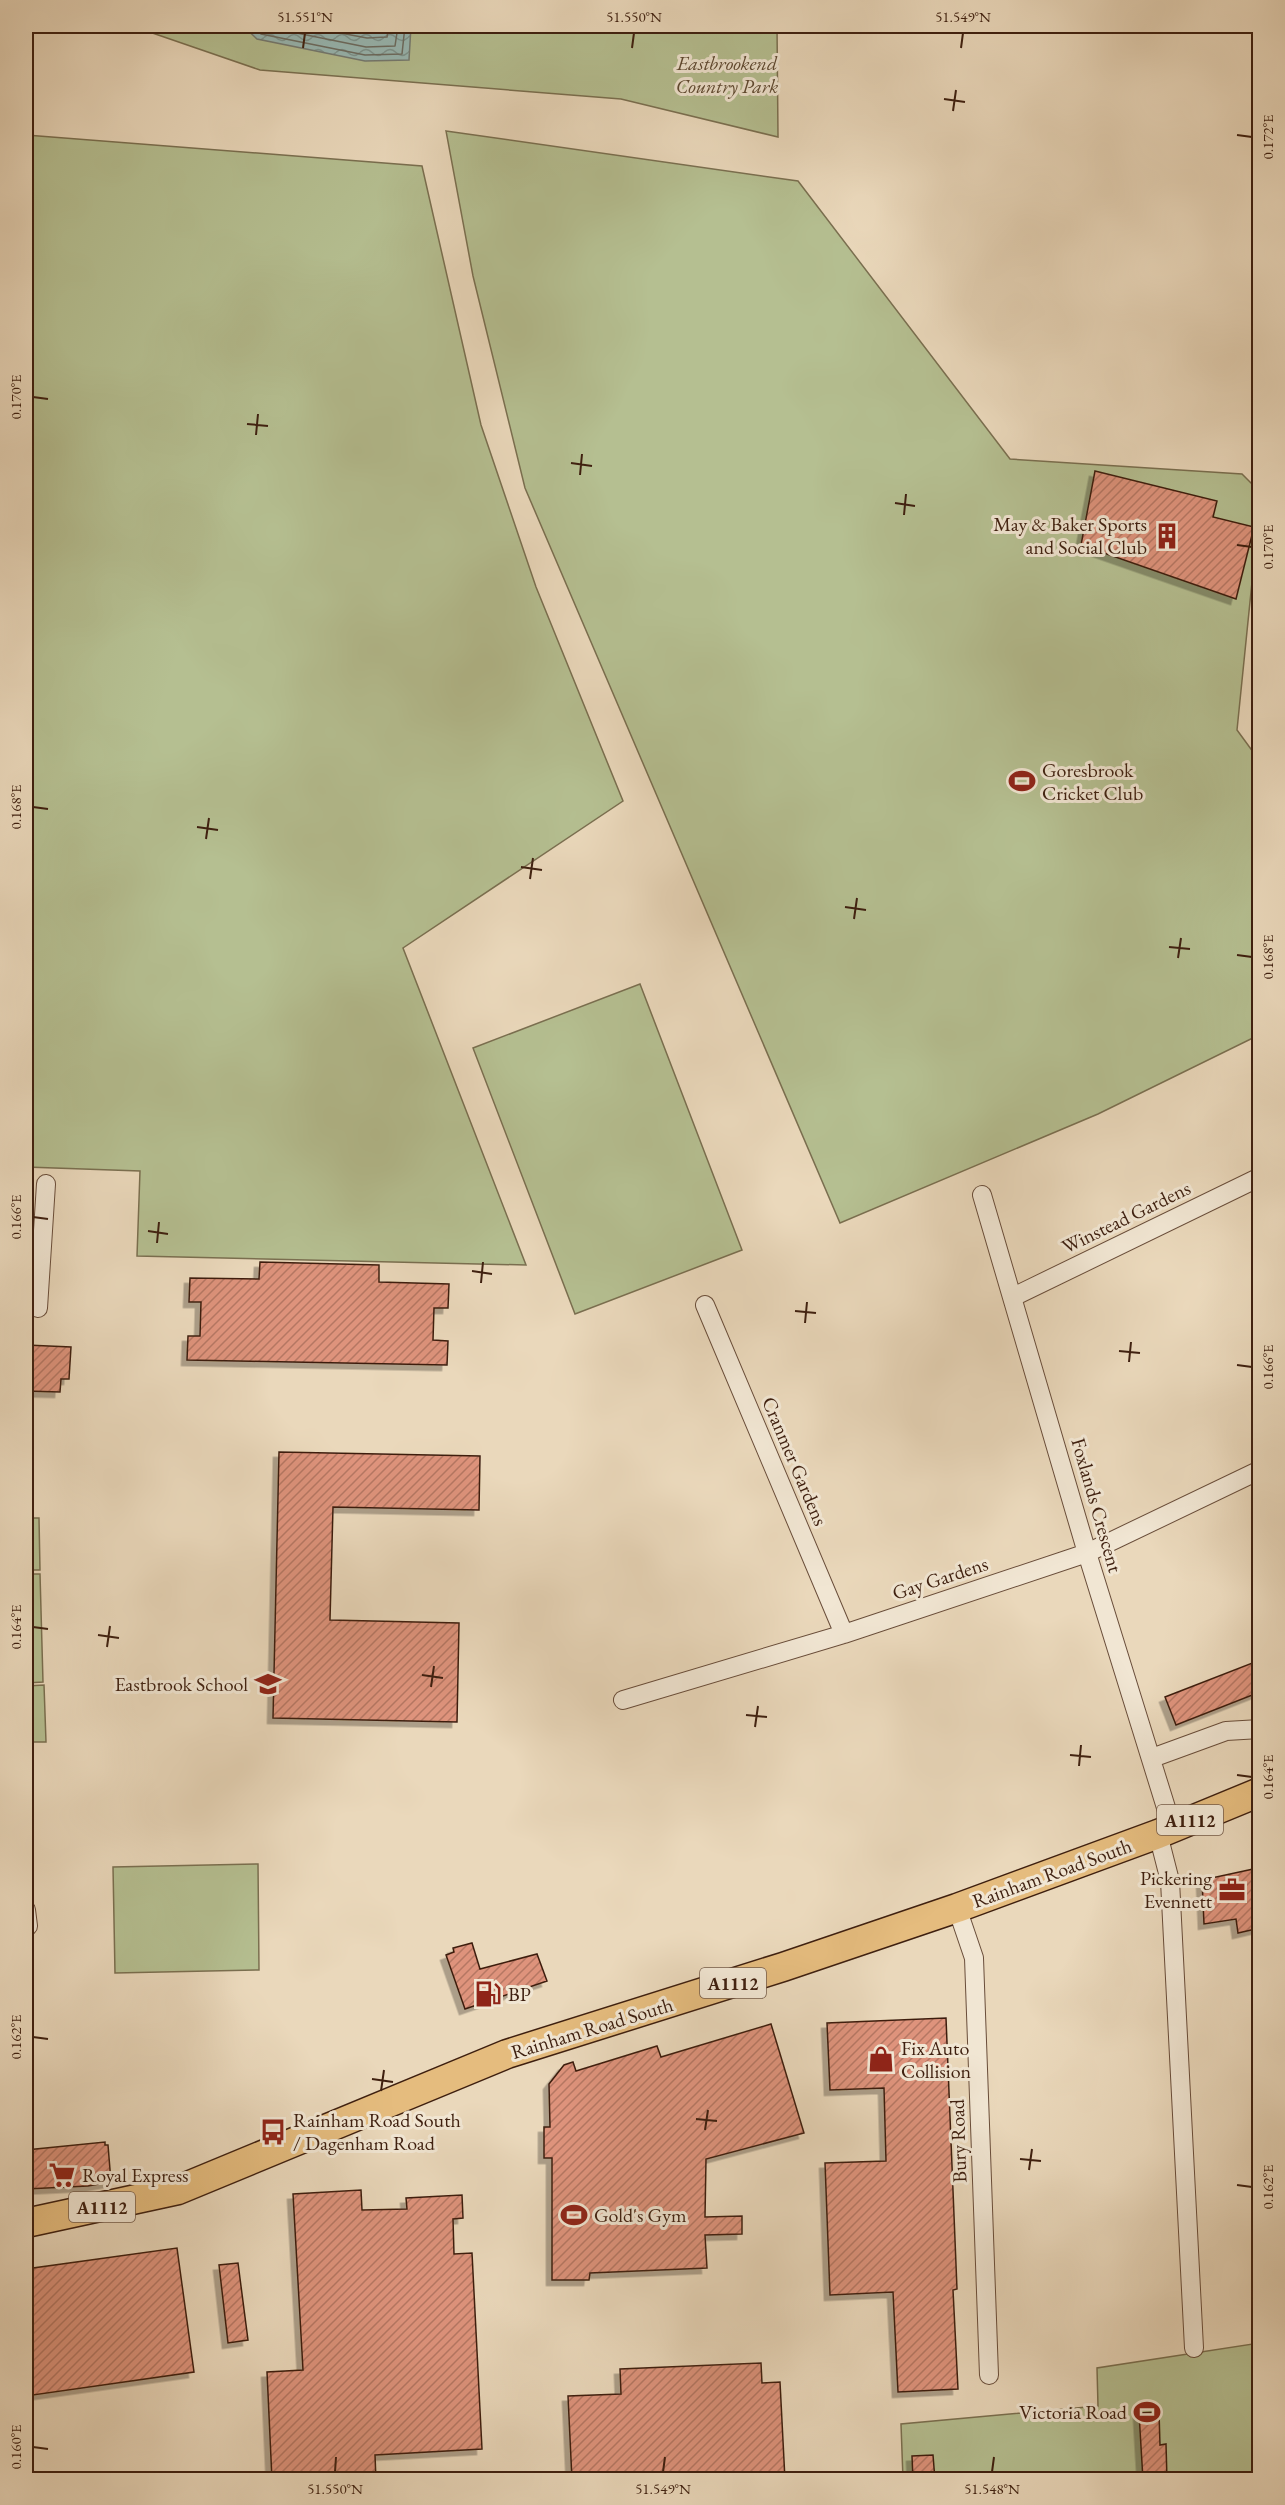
<svg xmlns="http://www.w3.org/2000/svg" width="1285" height="2505" font-family="'EB Garamond',serif">
  <style>
    .park { fill: #b5bf91; stroke: #7a6f50; stroke-width: 1.5 }
    .water { fill: url(#water-waves); stroke: #747b73; stroke-width: 1.5 }
    .lines { fill: none; stroke-linecap: round; stroke-linejoin: round }
    .shore { stroke: #6b6c62; stroke-width: 1.5 }
    .building { fill: url(#building-hatch); stroke: #3e1f0f; stroke-width: 1.5; filter: url(#shadow) }
    .street-casing { stroke: #694d3a; stroke-width: 20 }
    .primary-casing { stroke: #3e1f0f; stroke-width: 31 }
    .street { stroke: #f1e6d3; stroke-width: 18 }
    .primary { stroke: #e5bc7e; stroke-width: 28 }
    .ticks { fill: none; stroke: #3e1f0f; stroke-width: 2 }
    .labels { text-anchor: middle; dominant-baseline: central; stroke-width: 6; stroke-linejoin: round; paint-order: stroke }
    .shield { fill: #f1e6d3; stroke: #745b4a; stroke-width: 1.5 }
    .shield-label { font-size: 18px; font-weight: bold; fill: #3e1f0f }
    .park-label { font-size: 20px; font-style: italic; fill: #5c4730; stroke: #f1e6d3 }
    .poi-label { font-size: 20px; fill: #3e1f0f; stroke: #f1e6d3; text-anchor: start }
    .street-label { font-size: 20px; fill: #3e1f0f; stroke: #f1e6d3 }
    .neatline { fill: none; stroke: #3e1f0f; stroke-width: 2 }
    .ticks-label { font-size: 15px; text-anchor: middle; fill: #3e1f0f }
  </style>
  <defs>
    <pattern id="water-waves" width="16" height="10" patternUnits="userSpaceOnUse" patternTransform="scale(1.5)"><rect width="16" height="10" fill="#98b9b5"/><path d="M0 5q4-4 8 0t8 0" fill="none" stroke="#7d9692"/></pattern>
    <pattern id="building-hatch" width="6" height="6" patternUnits="userSpaceOnUse" patternTransform="scale(1.5)"><rect width="6" height="6" fill="#de937b"/><path d="M-1 1l2-2M0 6l6-6M5 7l2-2" fill="none" stroke="#b57763"/></pattern>
    <filter id="shadow"><feDropShadow dx="-5.5" dy="5.5" stdDeviation="0" flood-color="#0004"/></filter>
  </defs>
  <rect width="100%" height="100%" fill="#ead8bb"/>
  <filter id="stains"><feTurbulence type="fractalNoise" baseFrequency=".00333" numOctaves="4"/><feColorMatrix values="0 0 0 0 .2 0 0 0 0 .09 0 0 0 0 .02 0 0 0 .5 -.17"/></filter>
  <radialGradient id="worn" r=".72"><stop offset=".6" stop-color="#630" stop-opacity="0"/><stop offset="1" stop-color="#630" stop-opacity=".3"/></radialGradient>
  <!-- park -->
  <path class="park" d="M26,26h751l1,111 -157,-38 -361,-29 -125,-43z
    M446,131l352,50 212,278 232,15 17,17v22l-22,217 22,30v275l-161,79 -258,109 -315,-735 -52,-212z
    M26,135l396,31 59,259 55,162 87,214 -220,147 123,317 -389,-9 3,-85 -114,-4z
    M640,984l102,266 -167,64 -102,-266z
    M26,1518h13l1,52h-14z
    M26,1574h14l3,108 -17,1z
    M44,1685l2,57h-20v-56z
    M258,1864l1,106 -144,3 -2,-106z
    M1259,2343v136h-356l-2,-55 197,-18 -1,-38z"/>
  <!-- water -->
  <path class="water" d="M243,26h168l-2,34 -44,1 -108,-22z"/>
  <g class="lines">
    <!-- shore -->
    <path class="shore" d="M251,26l10,8 104,21 37,-1 3,-28
      M262,26l104,21 29,-1 3,-20
      M303,26l64,12 20,-1 2,-11"/>
  </g>
  <!-- building -->
  <path class="building" d="M1095,471l122,30 -4,16 41,10 -18,72 -155,-54z
    M260,1262l119,3v17l70,2 -1,24h-14l-1,32 15,1 -1,24 -260,-5 1,-24h12l1,-34h-12l1,-24 69,1z
    M26,1345l45,2 -2,32h-8l-1,13 -34,-1z
    M279,1452l201,4 -1,54 -146,-3 -3,113 129,3 -2,99 -184,-4z
    M1260,1660v32l-84,33 -11,-28z
    M1258,1868l2,35h-4l4,25 -22,5 -2,-14 -32,5 -2,-44z
    M472,1943l8,26 57,-15 10,27 -82,28 -19,-54 8,-3 -1,-4z
    M946,2018l11,271 -4,1 5,99 -60,3 -5,-100 -63,3 -5,-132 61,-2 -2,-73 -54,2 -3,-67z
    M771,2024l33,109 -98,26 -1,58 37,-1v18l-37,1 2,33 -117,5 -1,7h-37v-122h-8v-31h6l-1,-43 15,-19 9,-3 3,9 81,-25 4,11z
    M105,2142v3h3l3,37 -23,4 -62,3v-39z
    M361,2190l1,20 45,-1 -1,-11 56,-3 1,23 -10,1 1,35 18,-1 10,196 -107,6 1,25h-104l-5,-108 36,-2 -10,-176z
    M177,2248l17,124 -168,24v-127z
    M238,2263l10,77 -20,3 -9,-78z
    M761,2363l1,20 18,-1 5,98h-213l-4,-84 53,-2 -1,-25z
    M1159,2412l1,33 6,-1 1,36h-24l-4,-67z
    M933,2455l2,25h-22l-1,-24z"/>
  <g class="lines">
    <!-- street casing -->
    <g class="street-casing">
      <path id="street" d="M982,1195l105,358 85,274
        M1013,1297l247,-120
        M705,1305l139,329
        M38,1308l8,-124
        M623,1700l221,-66 243,-81 173,-83
        M1152,1758l74,-27 34,-2
        M1158,1834l12,47 24,467
        M957,1908l17,50 15,417
        M26,1910l2,16 -2,2"/>
    </g>
    <!-- primary casing -->
    <g class="primary-casing">
      <path id="primary" d="M26,2223l152,-33 329,-136 276,-87 174,-59 201,-74 102,-42"/>
    </g>
    <!-- street -->
    <use href="#street" class="street"/>
    <!-- primary -->
    <use href="#primary" class="primary"/>
  </g>
  <!-- ticks -->
  <path class="ticks" d="M303,48l2,-15M632,48l2,-15M961,48l2,-15M944,99l21,3M953,111l3,-21M1237,135l15,2M33,397l15,2M247,424l21,2M256,435l2,-21M571,463l21,3M580,475l2,-21M895,503l20,3M904,515l2,-21M1237,545l15,2M33,807l15,2M197,827l21,3M206,839l3,-21M521,867l21,3M530,879l3,-21M845,907l21,3M854,919l3,-21M1169,947l21,2M1237,955l15,2M1178,958l3,-20M33,1217l15,2M148,1231l20,3M157,1243l2,-21M472,1271l20,3M481,1283l2,-21M795,1311l21,2M805,1323l2,-21M1119,1351l21,2M1129,1362l2,-20M1237,1365l15,2M33,1627l15,2M98,1635l21,3M107,1647l3,-21M422,1675l21,3M431,1687l3,-21M746,1715l21,2M755,1727l3,-21M1070,1755l21,2M1079,1766l2,-21M1237,1775l15,2M33,2037l15,2M372,2079l21,3M381,2091l3,-21M696,2119l21,2M705,2130l3,-20M1020,2159l21,2M1029,2170l3,-21M1237,2185l15,2M33,2447l15,2M335,2472l1,-15M663,2472l2,-15M992,2472l2,-15"/>
  <!-- icons -->
  <defs>
    <g id="building-bare" transform="scale(2.07)"><path d="M-4-6H4V6H1V3H-1V6H-4ZM-2.5-4.3h1.7v1.8h-1.7ZM.8-4.3h1.7v1.8H.8ZM-2.5-1h1.7V.8h-1.7ZM.8-1h1.7V.8H.8Z" fill="#8f2418" stroke="#f1e6d3" stroke-width="2.5" paint-order="stroke"/></g>
    <g id="stadium-bare" transform="scale(2.07)"><path d="M0-5a6.5 5 0 1 0 0 10a6.5 5 0 1 0 0-10ZM-3.5-1.8h7v3.6h-7Z" fill="#8f2418" stroke="#f1e6d3" stroke-width="2.5" paint-order="stroke"/></g>
    <g id="school-bare" transform="scale(2.07)"><path d="M0-5L7-2L0 1L-7-2ZM-4 1L0 2.5L4 1V4Q0 6-4 4Z" fill="#8f2418" stroke="#f1e6d3" stroke-width="2.5" paint-order="stroke"/></g>
    <g id="office-bare" transform="scale(2.07)"><path d="M-6-3h4V-5.5h4V-3h4V5H-6ZM-1-4.5V-3h2v-1.5ZM-6 0V1H6V0Z" fill="#8f2418" stroke="#f1e6d3" stroke-width="2.5" paint-order="stroke"/></g>
    <g id="fuel-bare" transform="scale(2.07)"><path d="M-5.5-6h7V0h2V4h1.3V-2.5L3-4.5l.8-.8L6-3V5H2.5V1h-1V6h-7ZM-4.2-4.7v3.2H.2V-4.7Z" fill="#8f2418" stroke="#f1e6d3" stroke-width="2.5" paint-order="stroke"/></g>
    <g id="shop-bare" transform="scale(2.07)"><path d="M-5-2.5h2.3a2.7 3.5 0 0 1 5.4 0H5L5.5 6h-11ZM-1.5-2.5h3a1.5 2.3 0 0 0-3 0Z" fill="#8f2418" stroke="#f1e6d3" stroke-width="2.5" paint-order="stroke"/></g>
    <g id="bus-bare" transform="scale(2.07)"><path d="M-5-6H5V4H4V6H2V4H-2V6H-4V4H-5ZM-3.5-4V0h7V-4ZM-3.5 1.2v1.5H-2V1.2ZM2 1.2v1.5H3.5V1.2Z" fill="#8f2418" stroke="#f1e6d3" stroke-width="2.5" paint-order="stroke"/></g>
    <g id="supermarket-bare" transform="scale(2.07)"><path d="M-6-5.5h2.5l.6 2H6L4.5 2H-2.5L-4.4-4H-6ZM-1.5 3.2a1.3 1.3 0 1 0 .1 0ZM3 3.2a1.3 1.3 0 1 0 .1 0Z" fill="#8f2418" stroke="#f1e6d3" stroke-width="2.5" paint-order="stroke"/></g>
  </defs>
  <g fill-rule="evenodd">
    <use href="#building-bare" x="1167" y="536"/>
    <use href="#stadium-bare" x="1022" y="781"/>
    <use href="#school-bare" x="268" y="1684"/>
    <use href="#office-bare" x="1232" y="1890"/>
    <use href="#fuel-bare" x="488" y="1994"/>
    <use href="#shop-bare" x="881" y="2059"/>
    <use href="#bus-bare" x="273" y="2132"/>
    <use href="#supermarket-bare" x="62" y="2175"/>
    <use href="#stadium-bare" x="574" y="2215"/>
    <use href="#stadium-bare" x="1147" y="2412"/>
  </g>
  <g class="labels">
    <!-- shield labels -->
    <g class="shield">
      <rect x="1157" y="1805" width="66" height="30" rx="4.5"/>
      <rect x="700" y="1968" width="66" height="30" rx="4.5"/>
      <rect x="69" y="2192" width="66" height="30" rx="4.5"/>
    </g>
    <g class="shield-label">
      <text x="1190" y="1820">A1112</text>
      <text x="733" y="1983">A1112</text>
      <text x="102" y="2207">A1112</text>
    </g>
    <!-- park labels -->
    <g class="park-label">
      <text x="727" y="63">Eastbrookend<tspan x="727" dy="23">Country Park</tspan></text>
    </g>
    <!-- poi labels -->
    <g class="poi-label">
      <text x="1147" y="524" text-anchor="end">May &amp; Baker Sports<tspan x="1147" dy="23">and Social Club</tspan></text>
      <text x="1042" y="770">Goresbrook<tspan x="1042" dy="23">Cricket Club</tspan></text>
      <text x="248" y="1684" text-anchor="end">Eastbrook School</text>
      <text x="1212" y="1878" text-anchor="end">Pickering<tspan x="1212" dy="23">Evennett</tspan></text>
      <text x="508" y="1994">BP</text>
      <text x="901" y="2048">Fix Auto<tspan x="901" dy="23">Collision</tspan></text>
      <text x="293" y="2120">Rainham Road South<tspan x="293" dy="23">/ Dagenham Road</tspan></text>
      <text x="82" y="2175">Royal Express</text>
      <text x="594" y="2215">Gold's Gym</text>
      <text x="1127" y="2412" text-anchor="end">Victoria Road</text>
    </g>
    <!-- street labels -->
    <g class="street-label">
      <text transform="translate(1126 1217) rotate(-26)">Winstead Gardens</text>
      <text transform="translate(795 1461) rotate(67)">Cranmer Gardens</text>
      <text transform="translate(1097 1505) rotate(74)">Foxlands Crescent</text>
      <text transform="translate(940 1578) rotate(-18)">Gay Gardens</text>
      <text transform="translate(1052 1873) rotate(-20)">Rainham Road South</text>
      <text transform="translate(592 2028) rotate(-17)">Rainham Road South</text>
      <text transform="translate(958 2141) rotate(-92)">Bury Road</text>
    </g>
  </g>
  <!-- margin -->
  <rect width="1285" height="2505" fill="none" stroke="#ead8bb" stroke-width="66"/>
  <rect x="33" y="33" width="1219" height="2439" class="neatline"/>
  <g class="ticks-label">
    <text x="305" y="22">51.551°N</text>
    <text x="634" y="22">51.550°N</text>
    <text x="963" y="22">51.549°N</text>
    <text transform="translate(1268 137) rotate(-90)" y="5">0.172°E</text>
    <text transform="translate(16 397) rotate(-90)" y="5">0.170°E</text>
    <text transform="translate(1268 547) rotate(-90)" y="5">0.170°E</text>
    <text transform="translate(16 807) rotate(-90)" y="5">0.168°E</text>
    <text transform="translate(1268 957) rotate(-90)" y="5">0.168°E</text>
    <text transform="translate(16 1217) rotate(-90)" y="5">0.166°E</text>
    <text transform="translate(1268 1367) rotate(-90)" y="5">0.166°E</text>
    <text transform="translate(16 1627) rotate(-90)" y="5">0.164°E</text>
    <text transform="translate(1268 1777) rotate(-90)" y="5">0.164°E</text>
    <text transform="translate(16 2037) rotate(-90)" y="5">0.162°E</text>
    <text transform="translate(1268 2187) rotate(-90)" y="5">0.162°E</text>
    <text transform="translate(16 2447) rotate(-90)" y="5">0.160°E</text>
    <text x="335" y="2494">51.550°N</text>
    <text x="663" y="2494">51.549°N</text>
    <text x="992" y="2494">51.548°N</text>
  </g>
  <rect width="100%" height="100%" filter="url(#stains)"/>
  <rect width="100%" height="100%" fill="url(#worn)"/>
</svg>
